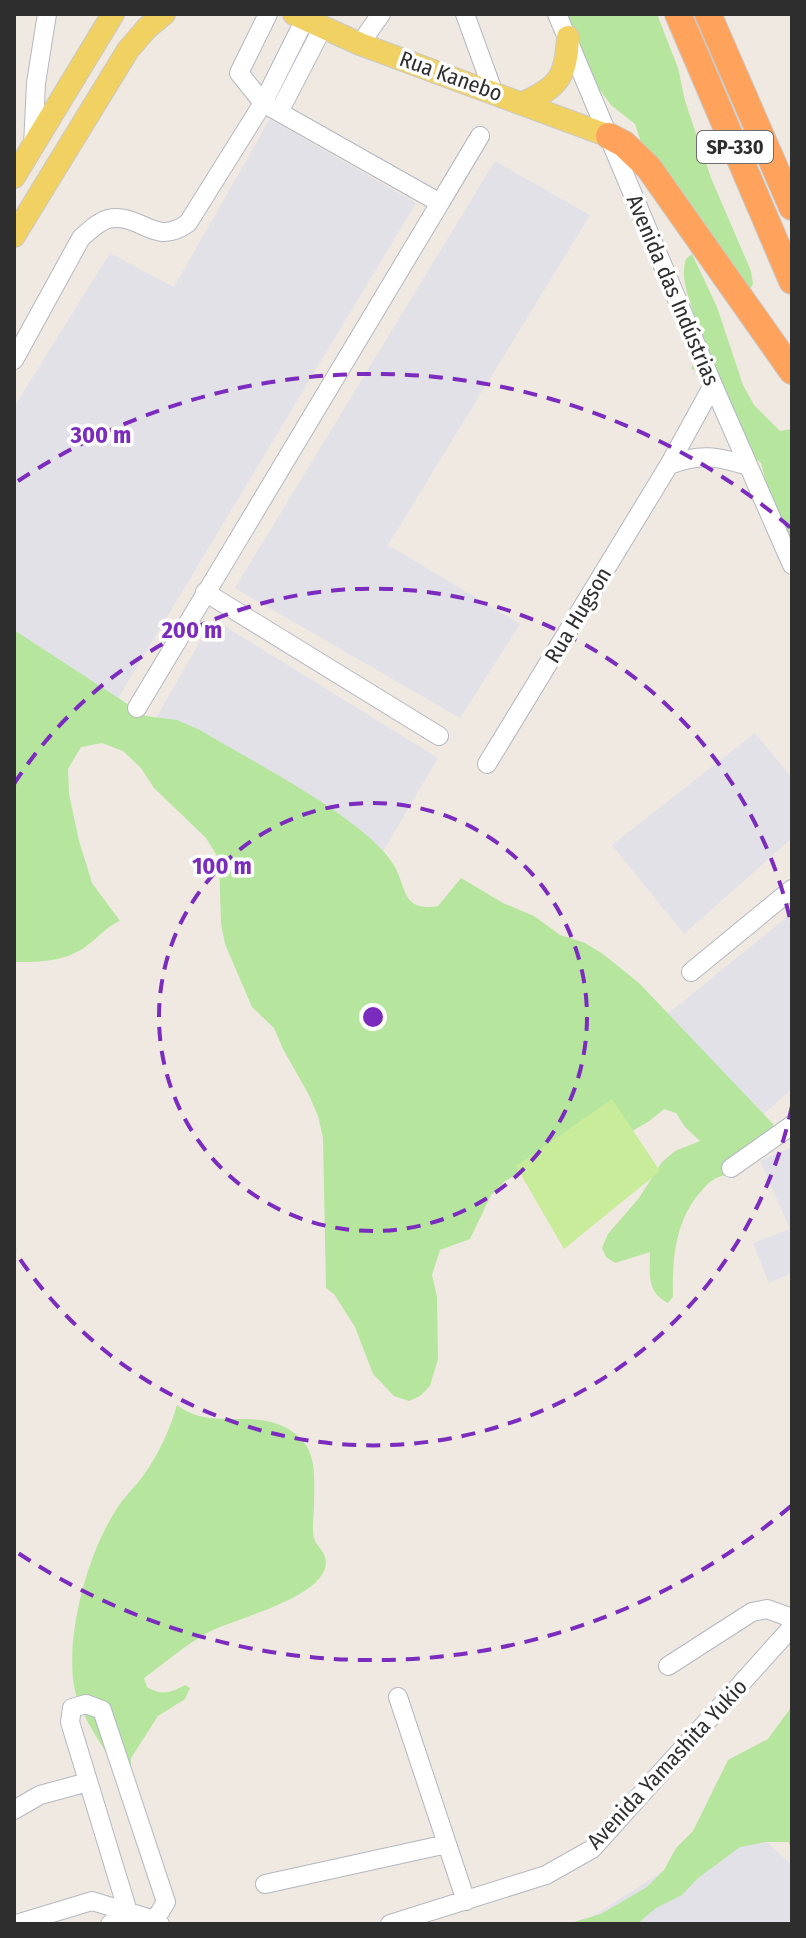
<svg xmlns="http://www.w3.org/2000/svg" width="806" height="1938" font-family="'Fira Sans Condensed',sans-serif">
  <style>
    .industrial { fill: #e3e1e8 }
    .green { fill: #b6e59e }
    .pitch { fill: #c9ec9a }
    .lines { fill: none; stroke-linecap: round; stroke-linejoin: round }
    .minor-casing { stroke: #b4b7c1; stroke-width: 20 }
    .major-casing { stroke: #c9c9c9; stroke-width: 24 }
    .highway-casing { stroke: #c9c9c9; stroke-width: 28 }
    .minor { stroke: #fff; stroke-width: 18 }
    .major { stroke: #f2d163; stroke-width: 22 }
    .highway { stroke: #ffa35c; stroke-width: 26 }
    .ring { fill: none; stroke: #7b2cbf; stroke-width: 4; stroke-dasharray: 14 10 }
    .labels { text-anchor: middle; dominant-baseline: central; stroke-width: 7; stroke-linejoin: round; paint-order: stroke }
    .shield { fill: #fff; stroke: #6d6d6d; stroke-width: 2 }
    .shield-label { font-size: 20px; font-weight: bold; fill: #2e2e2e }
    .street-label { font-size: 22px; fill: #2e2e2e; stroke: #fff }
    .centre { fill: #7b2cbf; stroke: #fff; stroke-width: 4 }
    .ring-label { font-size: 24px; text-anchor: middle; font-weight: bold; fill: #7b2cbf; stroke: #fff; stroke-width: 7; stroke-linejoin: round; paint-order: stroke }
  </style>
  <rect width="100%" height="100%" fill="#efe9e1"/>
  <!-- industrial -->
  <path class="industrial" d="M270,119l146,84 -302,502 -100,-63v-235l96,-154 64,34z
    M495,161l95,54 -202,330 132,79 -60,94 -225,-130z
    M213,619l225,139 -56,95 -226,-135z
    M755,733l37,45v60l-108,96 -72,-89z
    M792,913v176l-35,31 -92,-104z
    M792,1147v126l-23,10 -16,-40 37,-14 -30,-68z
    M742,1820l50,45v59h-211z"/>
  <!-- green -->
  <path class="green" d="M563,14h94l21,54 7,33 26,77 40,93 2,13 -4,7 -106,-143 -8,-24 -24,-19 -25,-33z
    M692,254l25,53 26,78 11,20 26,26 12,-2v129l-23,-64 -8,-31 -5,-4 -46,-85 -19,-5c2,-6 6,-12 7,-18 8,-30 -22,-60 -12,-92z
    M14,630l132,86 31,4 23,10c49,30 169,90 195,137 12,23 8,45 43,39l23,-28 42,25 31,13 26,19 25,8 18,11 36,29 134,141v9c-11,12 -22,27 -35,36 -8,6 -20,6 -28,13 -34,31 -38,71 -37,115l-5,6c-22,-11 -18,-30 -18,-51l-35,11 -9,-6 -4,-9 6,-14 31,-36 23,-36 13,-11 25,-10 -15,-14 -9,-14 -12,-4 -16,13 -18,10 -74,21 -51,28 -14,14 -21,44 -30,11 -8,25 5,22 1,62 -8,27 -10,10 -11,5 -15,-5 -21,-22 -18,-47 -21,-33 -8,-6 -3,-150 -5,-22 -9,-21 -26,-46 -9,-21 -22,-21 -27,-63 -4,-21 -2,-64 -13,-21 -52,-50 -13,-20 -18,-17 -21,-8 -21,4 -13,22 1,25 10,47 13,42 28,38c-14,6 -19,14 -31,23 -22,18 -48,18 -75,18z
    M177,1405c37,29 83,-2 121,31 20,17 16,45 16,69 0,10 -3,26 1,36 4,7 11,12 11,22 -2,35 -90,55 -117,69 -23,12 -44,31 -65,46l3,9c15,9 23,6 38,-2l5,3 -5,11 -27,17 -27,42v27c-18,-20 -50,-68 -56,-94 -11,-51 12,-137 41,-181 7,-12 18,-22 27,-34 15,-21 27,-46 34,-71z
    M792,1706v143l-4,-7h-23l-25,5 -42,31 -16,17 -26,13 -19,16h-70l34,-10 46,-27 17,-17 12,-22 17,-17 35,-71 40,-21z"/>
  <!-- pitch -->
  <path class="pitch" d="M612,1099l48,72 -96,78 -48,-83z"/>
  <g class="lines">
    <!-- minor casing -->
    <g class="minor-casing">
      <path id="minor" d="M465,14l28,77
        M557,14l156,371 79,180
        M360,44l21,-30
        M279,112l44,-85
        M33,146l3,-63 11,-69
        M440,203l40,-67
        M14,360l67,-122c8,-7 17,-16 27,-19 33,-7 46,29 80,4l75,-120 42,-84
        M669,465c32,-12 47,-9 79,1
        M205,592l234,144
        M137,708l303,-505 -177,-100 -24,-30 29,-59
        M487,764l182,-299 44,-80
        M691,972l101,-83
        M731,1168l61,-43
        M668,1666l84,-54 15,-3 25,9
        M398,1697l68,204
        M14,1810l26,-15 48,-13
        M265,1884l182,-40
        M16,1924l76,-23 63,19 5,4
        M110,1924l18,-12 -58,-190 2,-14 14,-4 16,6 64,192 -11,18
        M390,1924l156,-49 46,-26 200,-222"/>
    </g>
    <!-- major casing -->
    <g class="major-casing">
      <path id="major" d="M294,14l66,30 249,92
        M523,103c36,-16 43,-26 45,-66
        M14,177l99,-163
        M14,236l114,-186 19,-22 17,-14"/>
    </g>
    <!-- highway casing -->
    <g class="highway-casing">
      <path id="highway" d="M678,14l114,267
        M708,14l84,193
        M609,136l15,8 25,24 143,203"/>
    </g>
    <!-- minor -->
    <use href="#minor" class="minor"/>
    <!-- major -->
    <use href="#major" class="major"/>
    <!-- highway -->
    <use href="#highway" class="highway"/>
  </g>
  <!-- distance rings -->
  <g class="ring">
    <circle cx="373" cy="1017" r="214"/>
    <path d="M792 1106A428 428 0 0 1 14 1250M14 784A428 428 0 0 1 792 928"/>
    <path d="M791 1506A643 643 0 0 1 18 1553M18 481A643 643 0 0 1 791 528"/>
  </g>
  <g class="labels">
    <!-- shield labels -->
    <rect class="shield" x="697" y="131" width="76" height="32" rx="6"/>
    <g class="shield-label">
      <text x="735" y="147">SP-330</text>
    </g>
    <!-- street labels -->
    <g class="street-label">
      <text transform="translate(451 76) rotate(20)">Rua Kanebo</text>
      <text transform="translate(673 290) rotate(67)">Avenida das Indústrias</text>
      <text transform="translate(578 615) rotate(-59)">Rua Hugson</text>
      <text transform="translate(667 1764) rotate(-47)">Avenida Yamashita Yukio</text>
    </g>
  </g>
  <circle cx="373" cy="1017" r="12" class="centre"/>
  <g class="ring-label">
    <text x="101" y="443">300 m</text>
    <text x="192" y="638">200 m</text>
    <text x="222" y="874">100 m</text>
  </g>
  <!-- border -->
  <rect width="806" height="1938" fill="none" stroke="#2e2e2e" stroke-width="32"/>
</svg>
